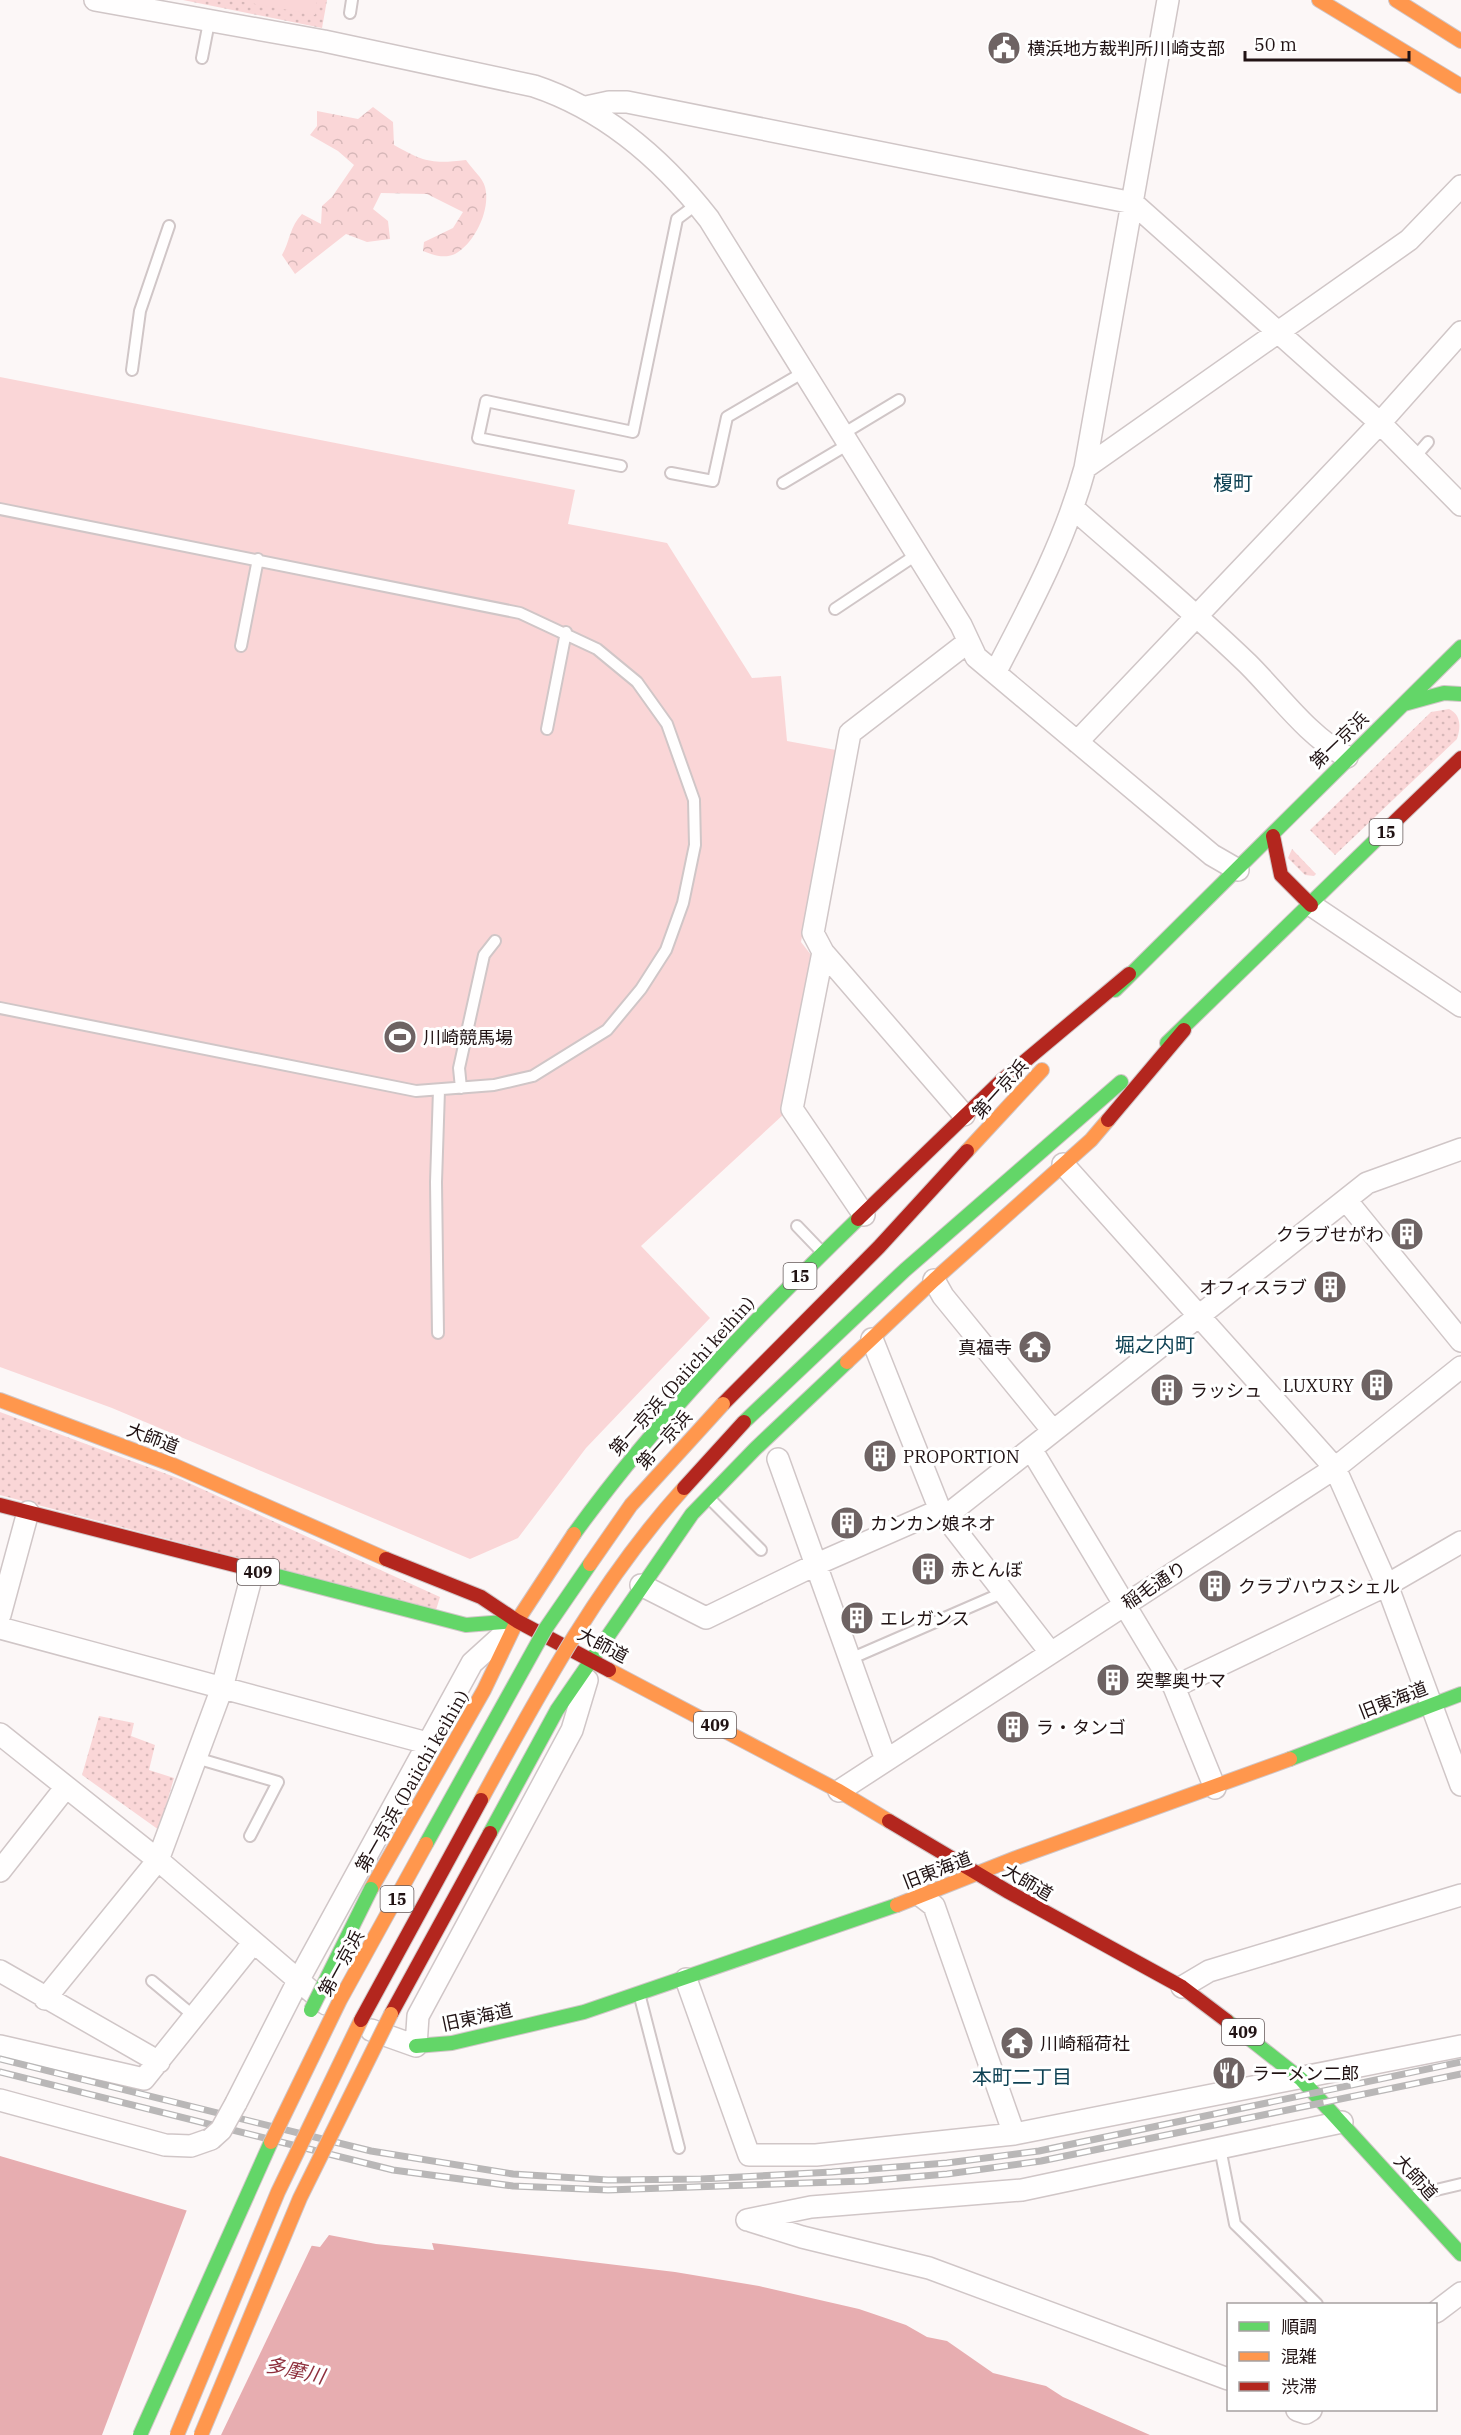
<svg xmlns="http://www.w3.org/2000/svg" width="1461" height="2435" font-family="'IBM Plex Serif','Noto Sans JP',serif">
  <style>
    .grass { fill: url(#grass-dots) }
    .forest { fill: url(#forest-crowns) }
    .garden { fill: #fad6d7 }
    .water { fill: #e7adb0 }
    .pier { fill: #fcf7f7 }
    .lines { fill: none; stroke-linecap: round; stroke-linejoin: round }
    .lane-casing { stroke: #d0c6c7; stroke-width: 14 }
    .street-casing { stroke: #d0c6c7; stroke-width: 24 }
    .fast-casing { stroke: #d0c6c7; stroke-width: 16 }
    .slow-casing { stroke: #d0c6c7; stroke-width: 16 }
    .jam-casing { stroke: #d0c6c7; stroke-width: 16 }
    .lane { stroke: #fffefe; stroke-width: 10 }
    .street { stroke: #fffefe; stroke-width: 21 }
    .fast { stroke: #63d668; stroke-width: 14 }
    .slow { stroke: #ff974d; stroke-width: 14 }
    .jam { stroke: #b3261e; stroke-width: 14 }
    .rail-casing { stroke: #b9b7b7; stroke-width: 7 }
    .rail { stroke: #fff; stroke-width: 4.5; stroke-dasharray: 14; stroke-linecap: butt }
    .street-bridge-casing { stroke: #d0c6c7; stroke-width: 24; stroke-linecap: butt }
    .fast-bridge-casing { stroke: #d0c6c7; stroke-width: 16; stroke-linecap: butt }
    .slow-bridge-casing { stroke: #d0c6c7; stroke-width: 16; stroke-linecap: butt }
    .jam-bridge-casing { stroke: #d0c6c7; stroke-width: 16; stroke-linecap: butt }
    .street-bridge { stroke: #fffefe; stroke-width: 21 }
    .fast-bridge { stroke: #63d668; stroke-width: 14 }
    .slow-bridge { stroke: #ff974d; stroke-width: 14 }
    .jam-bridge { stroke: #b3261e; stroke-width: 14 }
    .labels { text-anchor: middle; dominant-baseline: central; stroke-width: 6; stroke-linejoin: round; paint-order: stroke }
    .shield { fill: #fff; stroke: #645a5a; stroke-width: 1.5 }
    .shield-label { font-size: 16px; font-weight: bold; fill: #211314 }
    .poi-label { font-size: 18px; fill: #211314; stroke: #fff; text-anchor: start }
    .street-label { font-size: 18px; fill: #211314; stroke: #fff }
    .neighbourhood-label { font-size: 20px; fill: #0f4254; stroke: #fff }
    .water-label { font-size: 20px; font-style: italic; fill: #8f303d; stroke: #fff }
  </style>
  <defs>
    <pattern id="grass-dots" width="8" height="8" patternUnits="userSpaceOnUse" patternTransform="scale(1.5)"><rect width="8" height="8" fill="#fad6d7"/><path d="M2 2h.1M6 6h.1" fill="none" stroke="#d6b7b8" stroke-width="1.8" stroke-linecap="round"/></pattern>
    <pattern id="forest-crowns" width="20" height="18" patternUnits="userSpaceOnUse" patternTransform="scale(1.5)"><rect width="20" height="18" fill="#fad6d7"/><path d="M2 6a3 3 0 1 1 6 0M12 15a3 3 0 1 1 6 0" fill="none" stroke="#d6b7b8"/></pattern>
  </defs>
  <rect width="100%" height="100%" fill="#fcf7f7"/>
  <!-- grass -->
  <path class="grass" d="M183,0h144l-5,28z
    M1449,709c12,6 12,17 8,30l-122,116 -25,-25 121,-118z
    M1292,849l24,25 -2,2 -9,-1 -17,-17z
    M0,1412l180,67 260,118 -4,13 -436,-115z
    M99,1716l35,7 -3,13 24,9 -6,25 25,8 -15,52 -77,-55z"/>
  <!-- forest -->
  <path class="forest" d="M373,107l20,15 1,23c30,17 38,19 72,15 5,8 17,18 19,27 6,22 -10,56 -30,67 -11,5 -22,1 -32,-3l1,-9 29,-14 10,-16 -36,-18 -46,-1 -8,16 15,12 2,18 -23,3 -21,-8 -51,40 -13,-19c8,-14 8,-29 20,-41l19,10 1,-18 10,-9 22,-32 -16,-14 -28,-16 7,-9v-15l41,8z"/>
  <!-- garden -->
  <path class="garden" d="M234,0h83l-2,15z
    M0,377l575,113 -7,34 99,19 85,135 29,-2 6,65 49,9 -35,192 14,18 -31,154 -143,132 69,72 -124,130 -68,90 -48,21 -358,-151 -112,-41z"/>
  <!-- water -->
  <path class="water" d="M0,2156l301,88 19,3 9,-12 47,9 58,6 -2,-7 243,29 84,14 100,23 47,16 21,12 20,4 46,32 53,13 17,11 87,38h-1150z"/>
  <!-- pier -->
  <path class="pier" d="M188,2207l125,36 -92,192h-119z"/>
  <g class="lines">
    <!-- lane casing -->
    <g class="lane-casing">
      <path id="lane" d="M350,13l2,-13
        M202,58l7,-36
        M132,370l8,-59 29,-85
        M841,435l58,-35
        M1415,457l13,-15
        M621,466l-143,-28 8,-37 147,31 44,-213 20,-15
        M671,473l42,8 14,-64 77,-45
        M783,483l64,-38
        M0,509l520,104 77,36 40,33 30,42 27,76 1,45 -12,58 -17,47 -25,39 -34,41 -74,46 -39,9 -78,6 -416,-83
        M835,609l81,-54
        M241,646l17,-87
        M547,729l19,-97
        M461,1088l-2,-20 25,-113 11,-14
        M797,1226l24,25
        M438,1333l-2,-151 3,-92
        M711,1500l50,50
        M850,1659l152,-66
        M196,1758l82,24 -28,54
        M152,1981l43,36
        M640,1997l39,151
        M1220,2148l15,76 82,80
        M1415,2195l46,-11"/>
    </g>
    <!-- street casing -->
    <g class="street-casing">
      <path id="street" d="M95,0l229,41 210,45c72,24 129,74 175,133l252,406 15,32 236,198 26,15
        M586,107l23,-5h18l506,101 247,220 81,82
        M1085,468l324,-228 52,-54
        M1074,509c58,51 118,101 174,155 32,32 59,71 99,93
        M995,673c35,-67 70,-132 90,-205l83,-468
        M1077,742l303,-319 81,-91
        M1311,905l150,101
        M823,952l-31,157 72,106
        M964,1115l-141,-163 -10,-19 37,-200 118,-91
        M1063,1164l272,304 52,117 74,200
        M1346,1200l115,141
        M934,1280l9,16 110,135
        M872,1339l68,171 110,142
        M1031,1449l143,238 41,101
        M778,1459l108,301
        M946,1516l421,-333 94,-34
        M641,1585l65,33 111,-54 123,-54
        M0,1615l28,-103
        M0,1628l427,115
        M1174,1687l213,-102 74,-43
        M0,1734l158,126 168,144
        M839,1791l496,-323 126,-101
        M0,1871l66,-84
        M921,1896l13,10 80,228
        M0,1971l159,91
        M686,1979l63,176h67l198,-21 447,-88
        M1182,1987l27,-16 252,-76
        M45,1999l113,-139 64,-172 31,-117
        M371,2030l45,16 2,-30 154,-286 15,-50
        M0,2046l144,33 109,-136
        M0,2100l165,45 26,1 20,-7
        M236,2103l62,-122 174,-318 32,-29
        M747,2220l64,-13 211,-17 320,-68
        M751,2221l51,16 127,31 299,111
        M1436,2312l25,-19
        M1297,2410l9,3 5,-3"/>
    </g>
    <!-- fast casing -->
    <g class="fast-casing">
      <path id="fast" d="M1404,704l40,-11 17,1
        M1115,990l346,-343
        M1167,1043l218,-212
        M744,1422l161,-152 216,-188
        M574,1534c83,-115 182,-216 284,-315
        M266,1573l200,52 51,-4
        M1290,1759l171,-65
        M490,1833l67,-123 135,-196 63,-65 92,-87
        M1227,2021l74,58 160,175
        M416,2046l36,-3 132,-31 313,-107"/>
    </g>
    <!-- slow casing -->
    <g class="slow-casing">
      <path id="slow" d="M1319,0l142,86
        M1396,0l65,41
        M967,1151l75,-81
        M847,1362l87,-82 157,-140 17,-20
        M0,1400l173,65 213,94
        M609,1670l230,121 50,30
        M371,1889l113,-199 33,-69 57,-87
        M897,1905l119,-47 274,-99"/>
    </g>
    <!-- jam casing -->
    <g class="jam-casing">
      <path id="jam" d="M1385,831l76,-73
        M1273,836l8,39 30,30
        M1108,1120l76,-90
        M858,1219l142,-137 129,-108
        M723,1404l156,-157 88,-96
        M0,1505l266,68
        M386,1559l95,38 36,24 92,49
        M889,1821l118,70 175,96 45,34
        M391,2014l99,-181"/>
    </g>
    <!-- lane -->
    <use href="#lane" class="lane"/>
    <!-- street -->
    <use href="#street" class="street"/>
    <!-- fast -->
    <use href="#fast" class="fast"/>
    <!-- slow -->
    <use href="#slow" class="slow"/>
    <!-- jam -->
    <use href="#jam" class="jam"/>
    <!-- rail casing -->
    <g class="rail-casing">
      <path id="rail" d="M0,2059l371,92 142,23 95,6 93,-1 131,-7 115,-9 92,-12 422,-89
        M0,2072l393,98 120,16 95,4 256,-9 83,-7 94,-13 420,-87"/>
    </g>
    <!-- rail -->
    <use href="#rail" class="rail"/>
    <!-- street-bridge casing -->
    <g class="street-bridge-casing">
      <path id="street-bridge" d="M211,2139l10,-9 15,-27"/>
    </g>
    <!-- fast-bridge casing -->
    <g class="fast-bridge-casing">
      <path id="fast-bridge" d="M426,1844l120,-216 44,-64
        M311,2010l60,-121
        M140,2435l131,-293"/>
    </g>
    <!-- slow-bridge casing -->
    <g class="slow-bridge-casing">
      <path id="slow-bridge" d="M590,1564l41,-59 92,-101
        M481,1800c60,-110 119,-219 203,-312
        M271,2142l69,-142 86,-156
        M177,2435l101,-243 83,-172
        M201,2435l99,-237 91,-184"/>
    </g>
    <!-- jam-bridge casing -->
    <g class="jam-bridge-casing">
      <path id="jam-bridge" d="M684,1488l60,-66
        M361,2020l120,-220"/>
    </g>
    <!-- street-bridge -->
    <use href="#street-bridge" class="street-bridge"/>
    <!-- fast-bridge -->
    <use href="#fast-bridge" class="fast-bridge"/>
    <!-- slow-bridge -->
    <use href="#slow-bridge" class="slow-bridge"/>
    <!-- jam-bridge -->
    <use href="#jam-bridge" class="jam-bridge"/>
  </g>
  <!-- icons -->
  <defs>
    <g id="civic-disc" transform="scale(1.725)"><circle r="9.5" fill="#6e6363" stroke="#fff"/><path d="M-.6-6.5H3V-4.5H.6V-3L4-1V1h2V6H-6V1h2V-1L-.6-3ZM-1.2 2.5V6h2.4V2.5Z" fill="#fff"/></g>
    <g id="stadium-disc" transform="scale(1.725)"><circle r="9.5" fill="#6e6363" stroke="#fff"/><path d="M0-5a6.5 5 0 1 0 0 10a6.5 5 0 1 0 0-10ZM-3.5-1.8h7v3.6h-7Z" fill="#fff"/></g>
    <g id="building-disc" transform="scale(1.725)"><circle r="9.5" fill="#6e6363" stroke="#fff"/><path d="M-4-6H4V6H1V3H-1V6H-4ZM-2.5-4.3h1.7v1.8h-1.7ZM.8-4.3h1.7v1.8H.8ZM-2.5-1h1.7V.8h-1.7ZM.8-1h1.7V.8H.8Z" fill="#fff"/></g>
    <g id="temple-disc" transform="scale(1.725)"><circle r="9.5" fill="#6e6363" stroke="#fff"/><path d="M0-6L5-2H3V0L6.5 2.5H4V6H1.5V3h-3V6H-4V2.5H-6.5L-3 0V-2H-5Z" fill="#fff"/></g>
    <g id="restaurant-disc" transform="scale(1.725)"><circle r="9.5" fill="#6e6363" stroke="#fff"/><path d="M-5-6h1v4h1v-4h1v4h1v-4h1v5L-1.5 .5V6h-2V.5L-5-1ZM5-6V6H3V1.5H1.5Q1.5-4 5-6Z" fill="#fff"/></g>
  </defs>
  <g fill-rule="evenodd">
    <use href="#civic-disc" x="1004" y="48"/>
    <use href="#stadium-disc" x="400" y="1037"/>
    <use href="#building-disc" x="1407" y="1234"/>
    <use href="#building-disc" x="1330" y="1287"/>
    <use href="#temple-disc" x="1035" y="1347"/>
    <use href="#building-disc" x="1377" y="1385"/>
    <use href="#building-disc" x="1167" y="1390"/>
    <use href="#building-disc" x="880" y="1456"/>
    <use href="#building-disc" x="847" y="1523"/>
    <use href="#building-disc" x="928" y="1569"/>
    <use href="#building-disc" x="1215" y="1586"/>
    <use href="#building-disc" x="857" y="1618"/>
    <use href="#building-disc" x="1113" y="1680"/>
    <use href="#building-disc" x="1013" y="1727"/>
    <use href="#temple-disc" x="1017" y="2043"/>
    <use href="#restaurant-disc" x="1229" y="2073"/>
  </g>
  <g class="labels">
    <!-- shield labels -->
    <g class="shield">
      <rect x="1369.5" y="819" width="33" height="26" rx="4.5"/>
      <rect x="783.5" y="1263" width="33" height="26" rx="4.5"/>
      <rect x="237" y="1559" width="42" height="26" rx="4.5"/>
      <rect x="694" y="1712" width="42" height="26" rx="4.5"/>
      <rect x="380.5" y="1886" width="33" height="26" rx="4.5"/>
      <rect x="1222" y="2019" width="42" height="26" rx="4.5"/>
    </g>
    <g class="shield-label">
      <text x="1386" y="832">15</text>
      <text x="800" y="1276">15</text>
      <text x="258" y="1572">409</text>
      <text x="715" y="1725">409</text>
      <text x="397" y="1899">15</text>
      <text x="1243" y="2032">409</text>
    </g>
    <!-- poi labels -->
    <g class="poi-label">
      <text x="1027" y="48">横浜地方裁判所川崎支部</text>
      <text x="423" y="1037">川崎競馬場</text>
      <text x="1384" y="1234" text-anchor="end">クラブせがわ</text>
      <text x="1307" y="1287" text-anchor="end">オフィスラブ</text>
      <text x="1012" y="1347" text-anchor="end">真福寺</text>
      <text x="1354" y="1385" text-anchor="end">LUXURY</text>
      <text x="1190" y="1390">ラッシュ</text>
      <text x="903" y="1456">PROPORTION</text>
      <text x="870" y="1523">カンカン娘ネオ</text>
      <text x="951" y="1569">赤とんぼ</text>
      <text x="1238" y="1586">クラブハウスシェル</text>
      <text x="880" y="1618">エレガンス</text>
      <text x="1136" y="1680">突撃奥サマ</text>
      <text x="1036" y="1727">ラ・タンゴ</text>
      <text x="1040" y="2043">川崎稲荷社</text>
      <text x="1252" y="2073">ラーメン二郎</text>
    </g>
    <!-- street labels -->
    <g class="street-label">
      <text transform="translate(1339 740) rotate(-44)">第一京浜</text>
      <text transform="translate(1000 1089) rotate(-48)">第一京浜</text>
      <text transform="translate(682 1376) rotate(-48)">第一京浜 (Daiichi keihin)</text>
      <text transform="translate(153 1438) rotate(21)">大師道</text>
      <text transform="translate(664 1440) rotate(-48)">第一京浜</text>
      <text transform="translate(1154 1585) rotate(-33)">稲毛通り</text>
      <text transform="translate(603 1645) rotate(28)">大師道</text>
      <text transform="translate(1393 1700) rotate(-21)">旧東海道</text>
      <text transform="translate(412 1781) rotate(-60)">第一京浜 (Daiichi keihin)</text>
      <text transform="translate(937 1870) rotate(-21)">旧東海道</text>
      <text transform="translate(1028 1882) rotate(30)">大師道</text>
      <text transform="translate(341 1963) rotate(-61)">第一京浜</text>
      <text transform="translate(477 2017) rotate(-12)">旧東海道</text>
      <text transform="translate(1416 2177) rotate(48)">大師道</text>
    </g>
    <!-- neighbourhood labels -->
    <g class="neighbourhood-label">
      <text x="1233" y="482">榎町</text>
      <text x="1155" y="1344">堀之内町</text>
      <text x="1022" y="2076">本町二丁目</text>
    </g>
    <!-- water labels -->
    <g class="water-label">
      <text transform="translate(295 2370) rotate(12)">多摩川</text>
    </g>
  </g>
  <!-- legend -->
  <rect x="1227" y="2303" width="210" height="108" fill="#ffffff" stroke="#a6a1a1" stroke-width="1.5"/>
  <rect x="1239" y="2322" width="30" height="9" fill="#63d668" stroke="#a6a1a1" stroke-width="1.5"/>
  <text x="1281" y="2333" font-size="18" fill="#211314">順調</text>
  <rect x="1239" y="2352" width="30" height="9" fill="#ff974d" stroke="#a6a1a1" stroke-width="1.5"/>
  <text x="1281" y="2363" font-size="18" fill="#211314">混雑</text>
  <rect x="1239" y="2382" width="30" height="9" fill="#b3261e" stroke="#a6a1a1" stroke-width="1.5"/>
  <text x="1281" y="2393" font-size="18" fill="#211314">渋滞</text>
  <!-- scale -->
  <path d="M1245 51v9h164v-9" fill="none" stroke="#211314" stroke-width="3"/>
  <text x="1254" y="51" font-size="18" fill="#211314" stroke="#ffffff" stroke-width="4.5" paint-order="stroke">50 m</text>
</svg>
